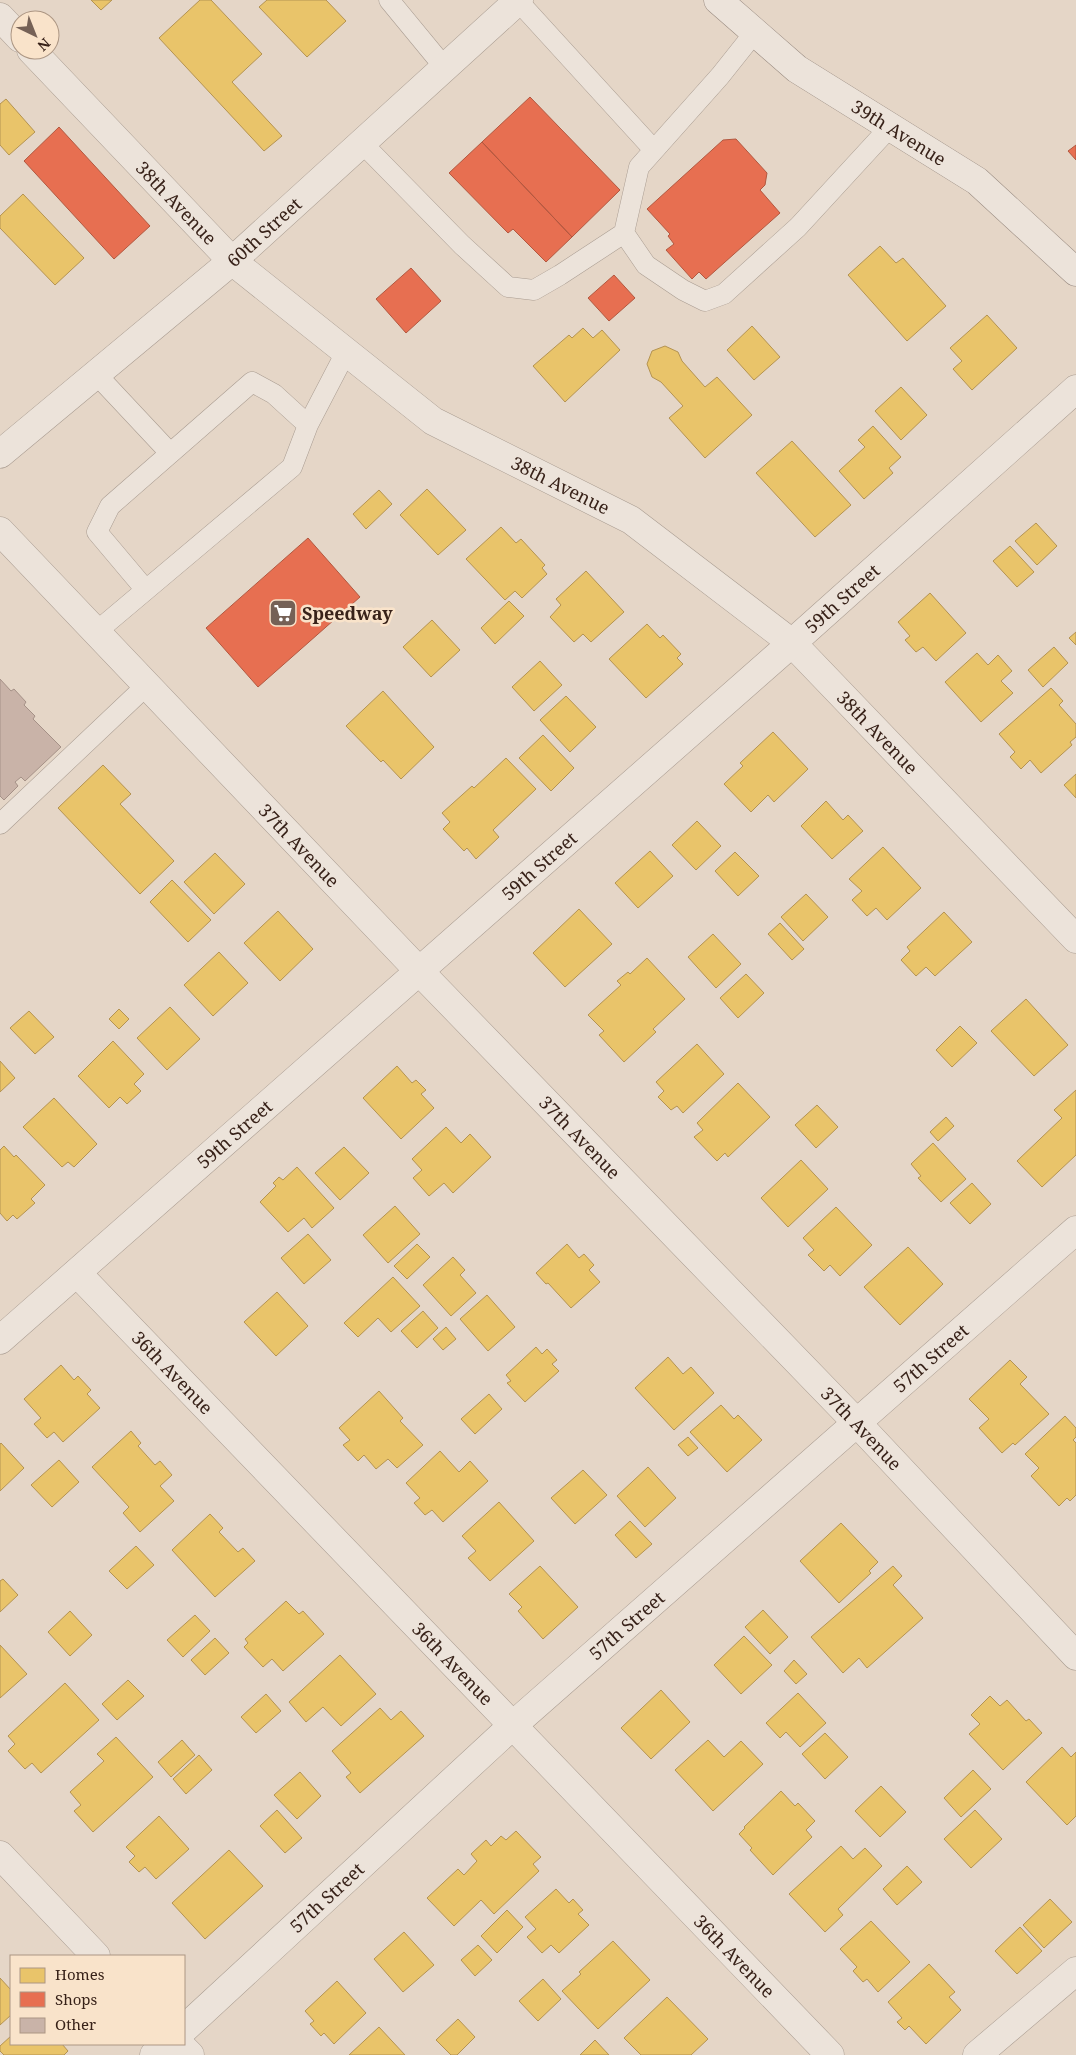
<svg xmlns="http://www.w3.org/2000/svg" width="1076" height="2055" font-family="'Noto Serif',serif">
  <style>
    .homes { fill: #e9c46a; stroke: #b49352 }
    .shops { fill: #e76f51; stroke: #b25840 }
    .building { fill: #c9b3a8; stroke: #a59187 }
    .lines { fill: none; stroke-linecap: round; stroke-linejoin: round }
    .service-casing { stroke: #a99c91; stroke-width: 21 }
    .minor-casing { stroke: #a99c91; stroke-width: 29 }
    .tertiary-casing { stroke: #a99c91; stroke-width: 29 }
    .secondary-casing { stroke: #998b81; stroke-width: 29 }
    .service { stroke: #ece3da; stroke-width: 20 }
    .minor { stroke: #ece3da; stroke-width: 28 }
    .tertiary { stroke: #ece3da; stroke-width: 28 }
    .secondary { stroke: #ece3da; stroke-width: 28 }
    .labels { text-anchor: middle; dominant-baseline: central; stroke-width: 5; stroke-linejoin: round; paint-order: stroke }
    .street-label { font-size: 18px; fill: #382219; stroke: #f9e3ca }
    .poi-label { font-size: 18px; font-weight: bold; fill: #382219; stroke: #f9e3ca; text-anchor: start }
  </style>
  <rect width="100%" height="100%" fill="#e5d6c7"/>
  <!-- homes -->
  <path class="homes" d="M91,0h21l-11,10z
    M200,0h11l51,54 -30,28 50,54 -18,15 -105,-113z
    M267,0h59l20,21 -39,36 -48,-50z
    M6,99l29,33 -26,23 -9,-10v-41z
    M23,194l61,64 -29,27 -55,-57v-12z
    M880,246l16,17 7,-5 43,48 -39,35 -59,-66z
    M987,315l30,33 -45,42 -19,-21 9,-8 -12,-13z
    M752,326l28,31 -26,23 -27,-30z
    M583,328l10,10 9,-8 18,20 -55,52 -32,-36 36,-31 3,3z
    M665,346l13,6 4,9 23,26 12,-10 35,38 -47,43 -36,-40 14,-12 -22,-24 -9,-5 -5,-13 5,-13z
    M901,387l26,28 -26,25 -26,-29z
    M873,426l28,31 -12,11 4,5 -29,26 -25,-28 26,-24 -7,-7z
    M792,441l59,64 -36,32 -59,-64z
    M427,489l39,41 -28,25 -38,-40z
    M379,490l13,14 -26,25 -13,-15z
    M1036,523l21,23 -20,19 -22,-24z
    M501,527l15,16 5,-4 24,26 -3,3 5,6 -25,24 -7,-7 -10,9 -39,-41z
    M1010,546l24,26 -17,15 -24,-26z
    M586,571l38,41 -33,30 -8,-8 -9,8 -24,-25 11,-12 -5,-6z
    M930,593l36,40 -30,28 -13,-14 -7,5 -11,-12 5,-4 -12,-14z
    M509,601l15,15 -29,28 -14,-16z
    M432,620l28,30 -29,27 -28,-30z
    M647,624l13,14 3,-3 18,19 -4,4 6,6 -37,34 -37,-39z
    M1076,632v13l-7,-7z
    M1054,647l14,16 -25,24 -15,-17z
    M977,653l11,12 10,-10 14,16 -11,10 12,12 -32,29 -36,-40z
    M540,661l22,24 -28,26 -22,-24z
    M1051,688l12,13 -4,4 17,19v13l-6,5 2,3 -31,28 -11,-13 -9,9 -11,-12 5,-5 -16,-18z
    M383,691l51,56 -33,32 -18,-19 -2,2 -35,-36z
    M566,696l30,31 -26,25 -30,-32z
    M773,732l35,37 -34,33 -6,-7 -17,17 -27,-28 19,-18 -3,-3z
    M543,735l31,33 -23,23 -32,-33z
    M506,758l30,31 -43,41 6,7 -23,22 -9,-11 -3,3 -21,-22 7,-7 -8,-9 30,-27 2,2z
    M103,765l28,29 -11,10 54,57 -34,33 -82,-86z
    M1076,774v24l-12,-13z
    M826,801l17,19 5,-5 15,16 -31,28 -31,-33z
    M697,821l24,25 -25,24 -24,-25z
    M883,847l38,41 -34,32 -11,-12 -9,8 -15,-16 10,-9 -13,-12z
    M650,851l23,25 -35,32 -23,-25z
    M735,852l24,24 -21,20 -23,-25z
    M215,853l30,31 -31,30 -30,-32z
    M172,880l39,40 -23,22 -38,-40z
    M806,894l22,23 -25,24 -22,-24z
    M579,909l33,35 -47,43 -32,-34z
    M278,911l35,38 -33,32 -36,-38z
    M944,912l28,30 -37,34 -9,-9 -10,9 -15,-16 9,-9 -3,-4z
    M780,923l24,26 -12,11 -24,-26z
    M713,934l28,30 -25,24 -28,-31z
    M219,952l29,31 -35,33 -29,-31z
    M647,958l38,41 -32,30 3,3 -32,30 -25,-27 5,-4 -16,-16 33,-30 -4,-4 11,-9 2,2z
    M746,974l18,19 -26,25 -18,-20z
    M1026,999l42,46 -34,31 -43,-45z
    M170,1007l30,32 -33,31 -30,-32z
    M119,1009l10,10 -10,10 -10,-10z
    M29,1011l25,26 -19,17 -25,-26z
    M960,1026l17,17 -25,24 -16,-17z
    M113,1041l31,33 -10,10 7,7 -14,13 -7,-7 -11,11 -31,-32z
    M697,1044l27,30 -41,39 -6,-7 -6,4 -13,-13 6,-6 -8,-9z
    M0,1061l15,17 -15,14z
    M397,1066l15,17 4,-3 10,10 -5,4 13,14 -33,31 -38,-41z
    M738,1083l32,34 -42,40 -3,-4 -8,8 -23,-24 9,-7 -6,-7z
    M1076,1090v65l-34,32 -25,-26 45,-43 -8,-8z
    M54,1098l43,46 -23,23 -6,-5 -6,5 -39,-40z
    M817,1105l21,22 -22,21 -21,-23z
    M946,1117l8,9 -16,15 -8,-9z
    M446,1127l15,16 9,-9 21,23 -38,36 -9,-10 -15,13 -16,-18 9,-8 -10,-11z
    M933,1143l33,36 -25,23 -23,-24 3,-2 -10,-12z
    M4,1146l10,11 2,-2 29,30 -14,14 4,4 -18,16 -4,-4 -6,6 -7,-8v-63z
    M344,1147l25,26 -29,27 -25,-27z
    M801,1160l27,29 -40,38 -27,-29z
    M297,1167l37,41 -22,20 -8,-10 -16,14 -28,-30 16,-16 -3,-3 6,-6 4,3z
    M972,1183l19,21 -21,20 -20,-21z
    M395,1206l25,28 -32,29 -25,-28z
    M836,1207l36,38 -32,31 -10,-11 -6,6 -16,-16 6,-5 -11,-12z
    M308,1234l23,26 -27,24 -23,-26z
    M417,1244l13,13 -23,22 -13,-13z
    M567,1244l12,14 5,-4 10,11 -5,5 11,12 -29,26 -23,-25 -2,1 -10,-11z
    M908,1247l35,37 -43,41 -36,-38z
    M453,1257l12,13 -5,5 16,18 -25,23 -28,-31z
    M393,1277l27,29 -29,26 -13,-14 -20,19 -14,-14z
    M277,1292l31,34 -32,30 -32,-34z
    M487,1295l28,32 -27,24 -28,-32z
    M423,1311l15,17 -21,20 -16,-17z
    M446,1327l10,12 -13,11 -10,-11z
    M536,1347l6,7 5,-5 10,11 -5,4 7,7 -34,31 -18,-19 4,-2 -5,-6z
    M668,1357l15,17 8,-7 23,26 -40,37 -39,-42z
    M1010,1360l17,17 -7,7 29,30 -34,31 -2,-2 -11,10 -23,-25 10,-9 -20,-20z
    M61,1365l13,15 4,-4 13,14 -4,4 13,14 -37,34 -9,-10 -7,6 -13,-14 7,-6 -17,-19z
    M379,1391l24,27 -3,3 23,24 -26,23 -9,-9 -12,10 -12,-14 -6,6 -15,-16 7,-5 -11,-12z
    M489,1394l13,15 -27,25 -14,-15z
    M721,1405l13,14 4,-4 24,25 -35,32 -37,-40z
    M1065,1416l11,12v9l-3,3 3,3v52l-6,6 -3,-3 -8,8 -28,-30 8,-8 -14,-14z
    M131,1431l10,12 -3,3 17,19 5,-4 12,14 -12,11 14,15 -34,31 -17,-19 6,-6 -37,-40z
    M688,1437l10,11 -10,8 -10,-11z
    M1,1443l23,25 -24,23v-47z
    M440,1451l19,21 11,-11 18,20 -45,41 -11,-12 -7,5 -11,-12 6,-5 -14,-15z
    M59,1460l20,22 -27,25 -21,-22z
    M648,1467l28,31 -31,29 -28,-31z
    M583,1470l24,25 -32,29 -24,-26z
    M499,1502l35,39 -44,40 -22,-23 8,-7 -14,-15z
    M210,1514l13,14 -4,4 19,20 5,-4 12,13 -40,36 -43,-47z
    M630,1521l22,23 -16,14 -21,-23z
    M841,1523l37,39 -9,9 2,2 -32,30 -39,-42z
    M136,1546l18,19 -27,24 -18,-18z
    M540,1566l38,41 -35,32 -25,-28 4,-4 -13,-13z
    M893,1566l9,10 -9,9 30,33 -56,50 -8,-10 -16,15 -32,-36z
    M3,1579l15,16 -18,17v-31z
    M286,1601l13,13 4,-3 21,23 -41,37 -11,-12 -9,8 -19,-20 4,-4 -3,-4z
    M763,1610l25,27 -18,17 -25,-27z
    M70,1611l22,24 -22,21 -22,-24z
    M195,1615l15,16 -27,26 -16,-17z
    M744,1636l28,29 -31,29 -27,-29z
    M215,1638l14,15 -24,22 -14,-15z
    M0,1645l27,29 -27,24z
    M340,1655l36,39 -35,32 -18,-19 -17,15 -17,-20z
    M794,1660l13,14 -11,10 -12,-13z
    M128,1680l16,16 -27,24 -15,-16z
    M65,1683l34,37 -58,53 -9,-10 -7,6 -17,-18 7,-7 -7,-8z
    M661,1690l29,32 -39,37 -30,-31z
    M798,1693l28,30 -26,24 -14,-15 -6,6 -14,-15z
    M266,1694l15,17 -25,22 -15,-16z
    M990,1696l10,10 7,-6 19,21 3,-2 13,14 -39,37 -34,-36 11,-10 -9,-9z
    M380,1708l11,12 10,-9 23,25 -64,57 -14,-16 5,-4 -19,-22z
    M825,1733l23,24 -23,22 -23,-25z
    M116,1737l37,40 -60,55 -19,-21 7,-6 -11,-13 34,-31 -7,-7z
    M182,1740l13,15 -24,22 -13,-15z
    M708,1740l16,17 17,-16 22,23 -50,47 -38,-41z
    M1062,1747l9,10 5,-5v64l-9,9 -41,-43z
    M199,1755l13,15 -26,24 -13,-15z
    M973,1770l18,19 -30,28 -17,-19z
    M300,1772l21,24 -24,23 -23,-24z
    M881,1786l25,26 -26,25 -25,-26z
    M781,1791l14,15 3,-3 17,18 -9,9 6,7 -39,38 -23,-25 2,-2 -13,-14 6,-6 -1,-1z
    M277,1810l25,28 -17,15 -25,-27z
    M975,1810l27,29 -31,29 -27,-29z
    M159,1816l30,33 -33,30 -11,-12 -6,5 -10,-10 6,-6 -9,-9z
    M516,1831l25,26 -8,7 6,7 -45,43 -13,-14 -27,26 -27,-28 31,-29 6,6 13,-14 -6,-7 15,-14 5,6 10,-10 5,4z
    M841,1846l12,13 12,-11 17,18 -44,43 5,6 -18,17 -36,-38z
    M229,1850l34,36 -58,53 -33,-36z
    M907,1866l15,16 -25,23 -14,-16z
    M556,1889l13,14 4,-4 10,11 -5,4 11,11 -30,28 -8,-8 -9,8 -15,-16 9,-8 -11,-12z
    M1050,1899l22,23 -28,26 -21,-23z
    M507,1910l16,17 -26,26 -16,-17z
    M871,1921l39,41 -32,30 -11,-13 -4,3 -10,-11 4,-4 -17,-18z
    M1020,1927l22,24 -25,23 -22,-23z
    M404,1932l30,33 -31,27 -29,-33z
    M613,1941l37,39 -52,49 -36,-38 19,-17 -2,-2z
    M478,1945l14,15 -17,16 -14,-16z
    M929,1964l26,28 -6,5 12,13 -35,34 -17,-18 -4,4 -8,-8 5,-4 -14,-16z
    M0,1978l11,12v25l-11,10z
    M543,1979l18,20 -23,22 -19,-20z
    M337,1981l29,32 -32,31 -10,-11 -3,3 -11,-12 4,-3 -9,-10z
    M667,1997l41,42 -17,16h-50l-17,-17z
    M458,2019l17,18 -18,18h-6l-15,-15z
    M379,2027l26,28h-56z
    M11,2036v8h51l6,7 -4,4h-60l-4,-4v-5z
    M595,2040l14,15h-29z"/>
  <!-- shops -->
  <path class="shops" d="M530,97l90,93 -48,47 -90,-95z
    M59,127l91,99 -36,33 -90,-98z
    M736,139l31,34 -2,12 -5,5 20,23 -74,66 -7,-7 -7,7 -26,-29 8,-6 -6,-8 2,-2 -23,-25 76,-69z
    M482,142l90,95 -26,25 -33,-33 -5,4 -59,-60z
    M1076,145v15l-8,-9z
    M411,268l30,33 -35,32 -30,-34z
    M614,275l21,23 -26,23 -21,-23z
    M308,538l52,59 -102,90 -52,-59z"/>
  <!-- building -->
  <path class="building" d="M0,679l11,12 3,-2 12,13 -2,3 11,11 -2,3 28,28 -36,34 -4,-4 -6,5 3,4 -14,14 -4,-4z"/>
  <g class="lines">
    <!-- service casing -->
    <g class="service-casing">
      <path id="service" d="M389,0l56,68
        M518,1l136,149
        M755,32l-35,44 -81,91 -15,66 22,32 37,25 22,11 19,-7 74,-67 92,-100
        M362,143l100,102 46,42 26,3 26,-15 64,-42
        M96,374l74,79
        M145,589l-48,-57 13,-26 142,-124 22,12 34,31
        M96,632l196,-165 16,-42 38,-73
        M0,824l147,-139"/>
    </g>
    <!-- minor casing -->
    <g class="minor-casing">
      <g id="minor">
        <path d="M0,17l20,21"/>
        <path id="s1" d="M31,50l201,211 201,160 198,99 161,123 284,296"/>
        <path id="s2" d="M0,531l420,441 437,451 219,233"/>
        <path id="s3" d="M77,1273l753,782"/>
        <path id="s4" d="M0,1340l792,-697 284,-254"/>
        <path d="M0,1855l96,101"/>
        <path id="s5" d="M184,2029l328,-303 564,-496"/>
        <path d="M179,2044l11,11"/>
        <path d="M154,2055l13,-11"/>
        <path d="M977,2055l99,-84"/>
      </g>
    </g>
    <!-- tertiary casing -->
    <g class="tertiary-casing">
      <g id="tertiary">
        <path id="s6" d="M0,454l232,-193 287,-261"/>
      </g>
    </g>
    <!-- secondary casing -->
    <g class="secondary-casing">
      <g id="secondary">
        <path id="s7" d="M718,0l79,69 180,112 99,91"/>
      </g>
    </g>
    <!-- service -->
    <use href="#service" class="service"/>
    <!-- minor -->
    <use href="#minor" class="minor"/>
    <!-- tertiary -->
    <use href="#tertiary" class="tertiary"/>
    <!-- secondary -->
    <use href="#secondary" class="secondary"/>
  </g>
  <!-- icons -->
  <defs>
    <g id="supermarket-square" transform="scale(1.4375)"><rect x="-9" y="-9" width="18" height="18" rx="4" fill="#756156" stroke="#f9e3ca"/><path d="M-6-5.5h2.5l.6 2H6L4.5 2H-2.5L-4.4-4H-6ZM-1.5 3.2a1.3 1.3 0 1 0 .1 0ZM3 3.2a1.3 1.3 0 1 0 .1 0Z" fill="#fff"/></g>
  </defs>
  <g fill-rule="evenodd">
    <use href="#supermarket-square" x="283" y="613"/>
  </g>
  <g class="labels">
    <!-- street labels -->
    <g class="street-label">
      <text stroke="none"><textPath href="#s7" startOffset="225">39th Avenue</textPath></text>
      <text stroke="none"><textPath href="#s1" startOffset="211">38th Avenue</textPath></text>
      <text stroke="none"><textPath href="#s6" startOffset="345">60th Street</textPath></text>
      <text stroke="none"><textPath href="#s1" startOffset="691">38th Avenue</textPath></text>
      <text stroke="none"><textPath href="#s4" startOffset="1122">59th Street</textPath></text>
      <text stroke="none"><textPath href="#s1" startOffset="1096">38th Avenue</textPath></text>
      <text stroke="none"><textPath href="#s2" startOffset="434">37th Avenue</textPath></text>
      <text stroke="none"><textPath href="#s4" startOffset="718">59th Street</textPath></text>
      <text stroke="none"><textPath href="#s4" startOffset="312">59th Street</textPath></text>
      <text stroke="none"><textPath href="#s2" startOffset="839">37th Avenue</textPath></text>
      <text stroke="none"><textPath href="#s5" startOffset="1004">57th Street</textPath></text>
      <text stroke="none"><textPath href="#s3" startOffset="138">36th Avenue</textPath></text>
      <text stroke="none"><textPath href="#s2" startOffset="1244">37th Avenue</textPath></text>
      <text stroke="none"><textPath href="#s5" startOffset="599">57th Street</textPath></text>
      <text stroke="none"><textPath href="#s3" startOffset="542">36th Avenue</textPath></text>
      <text stroke="none"><textPath href="#s5" startOffset="194">57th Street</textPath></text>
      <text stroke="none"><textPath href="#s3" startOffset="948">36th Avenue</textPath></text>
    </g>
    <!-- poi labels -->
    <g class="poi-label">
      <text x="302" y="613">Speedway</text>
    </g>
  </g>
  <!-- legend -->
  <rect x="10" y="1955" width="175" height="90" fill="#f9e3ca" stroke="#ac9683"/>
  <rect x="20" y="1968" width="25" height="15" fill="#e9c46a" stroke="#ac9683"/>
  <text x="55" y="1980" font-size="15" fill="#382219">Homes</text>
  <rect x="20" y="1992" width="25" height="15" fill="#e76f51" stroke="#ac9683"/>
  <text x="55" y="2005" font-size="15" fill="#382219">Shops</text>
  <rect x="20" y="2018" width="25" height="15" fill="#c9b3a8" stroke="#ac9683"/>
  <text x="55" y="2030" font-size="15" fill="#382219">Other</text>
  <!-- north arrow -->
  <g transform="translate(35 35) rotate(137)"><circle r="24" fill="#f9e3ca" stroke="#ac9683"/>
  <path d="M0-4L9 19L0 12L-9 19Z" fill="#756156"/>
  <text y="-8" font-size="14" font-weight="bold" text-anchor="middle" fill="#382219">N</text>
  </g>
</svg>
